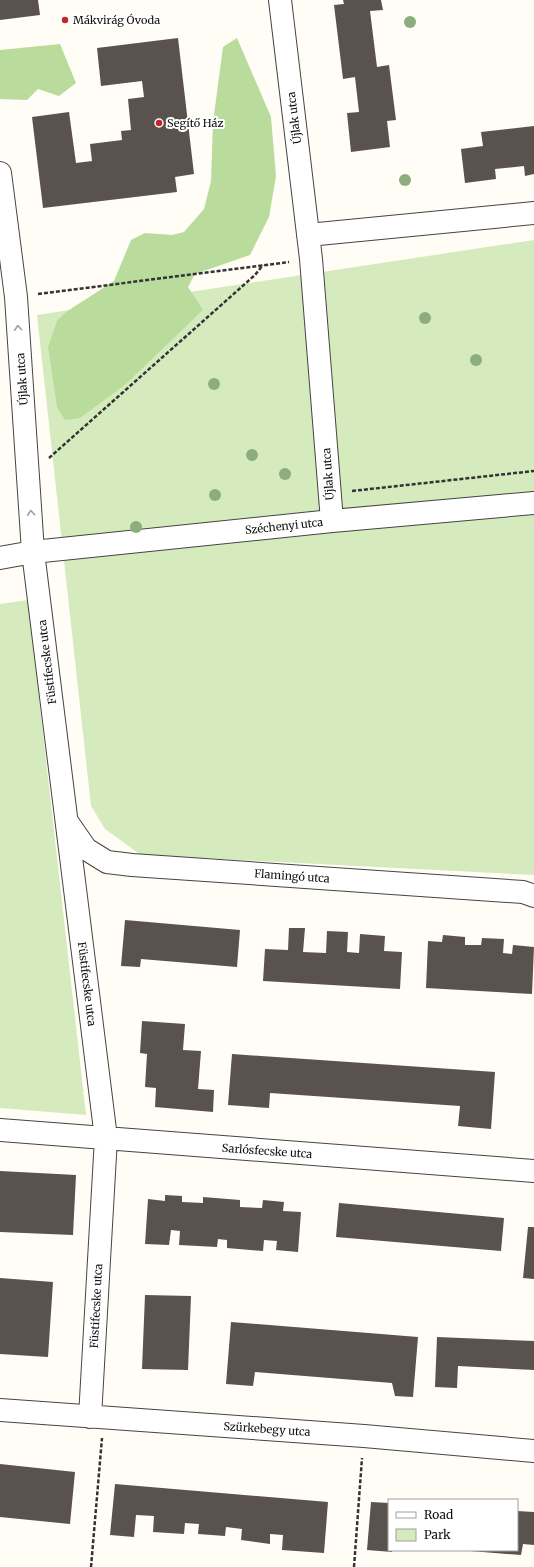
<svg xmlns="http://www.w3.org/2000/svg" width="534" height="1567" font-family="Merriweather,serif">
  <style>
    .green { fill: #d5ebbd }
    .forest { fill: #b9dc9c }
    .building { fill: #5a524d }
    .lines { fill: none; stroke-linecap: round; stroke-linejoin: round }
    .minor-casing { stroke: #444; stroke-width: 24 }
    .path { stroke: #333; stroke-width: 2.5; stroke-dasharray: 4 2; stroke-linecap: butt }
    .minor { stroke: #fff; stroke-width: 22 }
    .tree { fill: #8dad7f }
    .oneway { stroke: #a0a0a0 }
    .poi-dot { fill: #c4262e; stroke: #fff; stroke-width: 1.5 }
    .labels { text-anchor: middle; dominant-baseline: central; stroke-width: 4; stroke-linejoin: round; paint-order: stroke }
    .poi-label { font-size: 11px; fill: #111; stroke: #fff; text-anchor: start }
    .street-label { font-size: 11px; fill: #111; stroke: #fff }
  </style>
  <rect width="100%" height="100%" fill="#fffdf5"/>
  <!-- green -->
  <path class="green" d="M534,240v635l-393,-20 -36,-26 -14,-23 -54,-491z
    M28,600l58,515 -86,-7v-504z"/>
  <!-- forest -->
  <path class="forest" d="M237,38l34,79 5,59 -7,41 -19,38 -55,19 -7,13 15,23 -77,74 -46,34 -15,2 -8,-13 -9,-60 9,-26 9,-9 48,-31 17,-41 14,-7 27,2 12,-3 20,-23 7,-28 2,-59 10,-75z
    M60,44l16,39 -17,13 -21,-7 -11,11 -27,-1v-49z"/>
  <!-- building -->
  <path class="building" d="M0,0h38l2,15 -40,5z
    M343,0h38l2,10 -13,1 7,56 12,-2 7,55 -9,1 3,26 -39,5 -4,-39 12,-1 -4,-35 -12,2 -9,-74 10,-1z
    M178,38l16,136 -19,3 2,15 -134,16 -11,-91 37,-5 7,51 16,-2 -2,-17 32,-4 -1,-9 10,-1 -3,-31 16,-2 -2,-16 -41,5 -4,-38z
    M534,126v48l-9,2 -1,-10 -29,3 1,10 -31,4 -4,-34 22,-3 -2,-14z
    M125,920l115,10 -3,37 -96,-8 -1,8 -19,-1z
    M289,928h16l-2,24 23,1 1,-22 21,1 -1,20 12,1 1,-19 25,2 -1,15 18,1 -2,37 -137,-8 2,-32 23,1z
    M443,935l22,2v8h16l1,-7 22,1 -1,14 9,1 1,-9 21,2 -2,47 -106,-6 2,-47 14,1z
    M142,1021l43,3 -2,26 18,1 -3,38 16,1 -1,22 -58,-5 1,-19 -11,-1 2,-33 -7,-1z
    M232,1054l263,18 -4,57 -33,-3 2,-20 -190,-13 -1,15 -41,-3z
    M0,1171l76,4 -3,60 -73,-3z
    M165,1195l17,1v6l21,1v-6l37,3v7l22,1 1,-8 21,2 -1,9 18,1 -3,40 -22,-2 1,-9 -13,-1 -1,11 -36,-3v-8l-9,-1 -1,8 -38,-2 1,-14 -9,-1 -2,15 -24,-1 3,-45 17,2z
    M339,1203l165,15 -3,33 -165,-14z
    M528,1227h6v52l-11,-1z
    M0,1278l53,4 -5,75 -48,-3z
    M145,1295l46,1 -3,74 -46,-1z
    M231,1322l187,15 -5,60 -18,-1 -3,-13 -137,-11 -2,14 -27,-2z
    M437,1337l97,4v29l-76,-4 -1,22 -22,-1z
    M0,1464l75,8 -5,52 -70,-7z
    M115,1484l213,18 -4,51 -42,-3 1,-15 -13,-1v10l-29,-4 1,-11 -16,-2 -1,9 -27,-2 1,-10 -14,-1 -1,11 -31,-2 1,-16 -18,-1 -2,22 -24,-2z
    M371,1502l18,1v47h3v2l-25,-2z
    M517,1511l17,1v33l-11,-1 -2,11 -51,-4 47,-1z"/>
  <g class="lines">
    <!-- minor casing -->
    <g class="minor-casing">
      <path id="minor" d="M280,0l31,259 21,262
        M0,173l16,124 17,255 73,586 -16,279
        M308,235l226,-22
        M0,558l33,-6 299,-31 202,-18
        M68,823l18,26 21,13 25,3 391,27 11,4
        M0,1130l534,41
        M0,1410l364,26 170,15"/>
    </g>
    <!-- path -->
    <path class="path" d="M38,294l251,-32
      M49,458l206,-183 8,-10
      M352,491l182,-20
      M91,1567l11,-129
      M354,1567l8,-109"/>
    <!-- minor -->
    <use href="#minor" class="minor"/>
  </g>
  <!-- trees -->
  <g class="tree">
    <circle cx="410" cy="22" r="6"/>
    <circle cx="405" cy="180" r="6"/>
    <circle cx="425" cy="318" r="6"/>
    <circle cx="476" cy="360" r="6"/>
    <circle cx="214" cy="384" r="6"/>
    <circle cx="252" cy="455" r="6"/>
    <circle cx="285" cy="474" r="6"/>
    <circle cx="215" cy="495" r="6"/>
    <circle cx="136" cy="527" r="6"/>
  </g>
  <!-- one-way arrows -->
  <defs><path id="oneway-chevron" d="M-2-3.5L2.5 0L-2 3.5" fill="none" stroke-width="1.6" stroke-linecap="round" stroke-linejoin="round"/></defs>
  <g class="oneway">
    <use href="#oneway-chevron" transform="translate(18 328) rotate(-94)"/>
    <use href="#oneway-chevron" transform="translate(31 513) rotate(-94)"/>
  </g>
  <!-- markers -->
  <g class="poi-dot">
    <circle cx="65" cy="20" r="4"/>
    <circle cx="159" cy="123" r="4"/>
  </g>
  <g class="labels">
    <!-- poi labels -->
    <g class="poi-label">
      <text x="73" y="20">Mákvirág Óvoda</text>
      <text x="167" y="123">Segítő Ház</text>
    </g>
    <!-- street labels -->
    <g class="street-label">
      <text transform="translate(294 118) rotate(-97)">Újlak utca</text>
      <text transform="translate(22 379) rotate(-94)">Újlak utca</text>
      <text transform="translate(328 474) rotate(-94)">Újlak utca</text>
      <text transform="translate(284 526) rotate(-6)">Széchenyi utca</text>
      <text transform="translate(47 662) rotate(-97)">Füstifecske utca</text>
      <text transform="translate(292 876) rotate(4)">Flamingó utca</text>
      <text transform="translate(87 984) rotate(83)">Füstifecske utca</text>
      <text transform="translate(267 1151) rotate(4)">Sarlósfecske utca</text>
      <text transform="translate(96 1306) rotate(-87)">Füstifecske utca</text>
      <text transform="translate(267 1429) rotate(4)">Szürkebegy utca</text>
    </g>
  </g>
  <!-- legend -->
  <rect x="388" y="1499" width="130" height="52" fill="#ffffff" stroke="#a0a0a0"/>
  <rect x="396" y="1512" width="20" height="6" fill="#ffffff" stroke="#a0a0a0"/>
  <text x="424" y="1519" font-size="12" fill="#111111">Road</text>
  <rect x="396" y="1529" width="20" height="12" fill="#d5ebbd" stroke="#a0a0a0"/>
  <text x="424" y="1539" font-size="12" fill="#111111">Park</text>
</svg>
